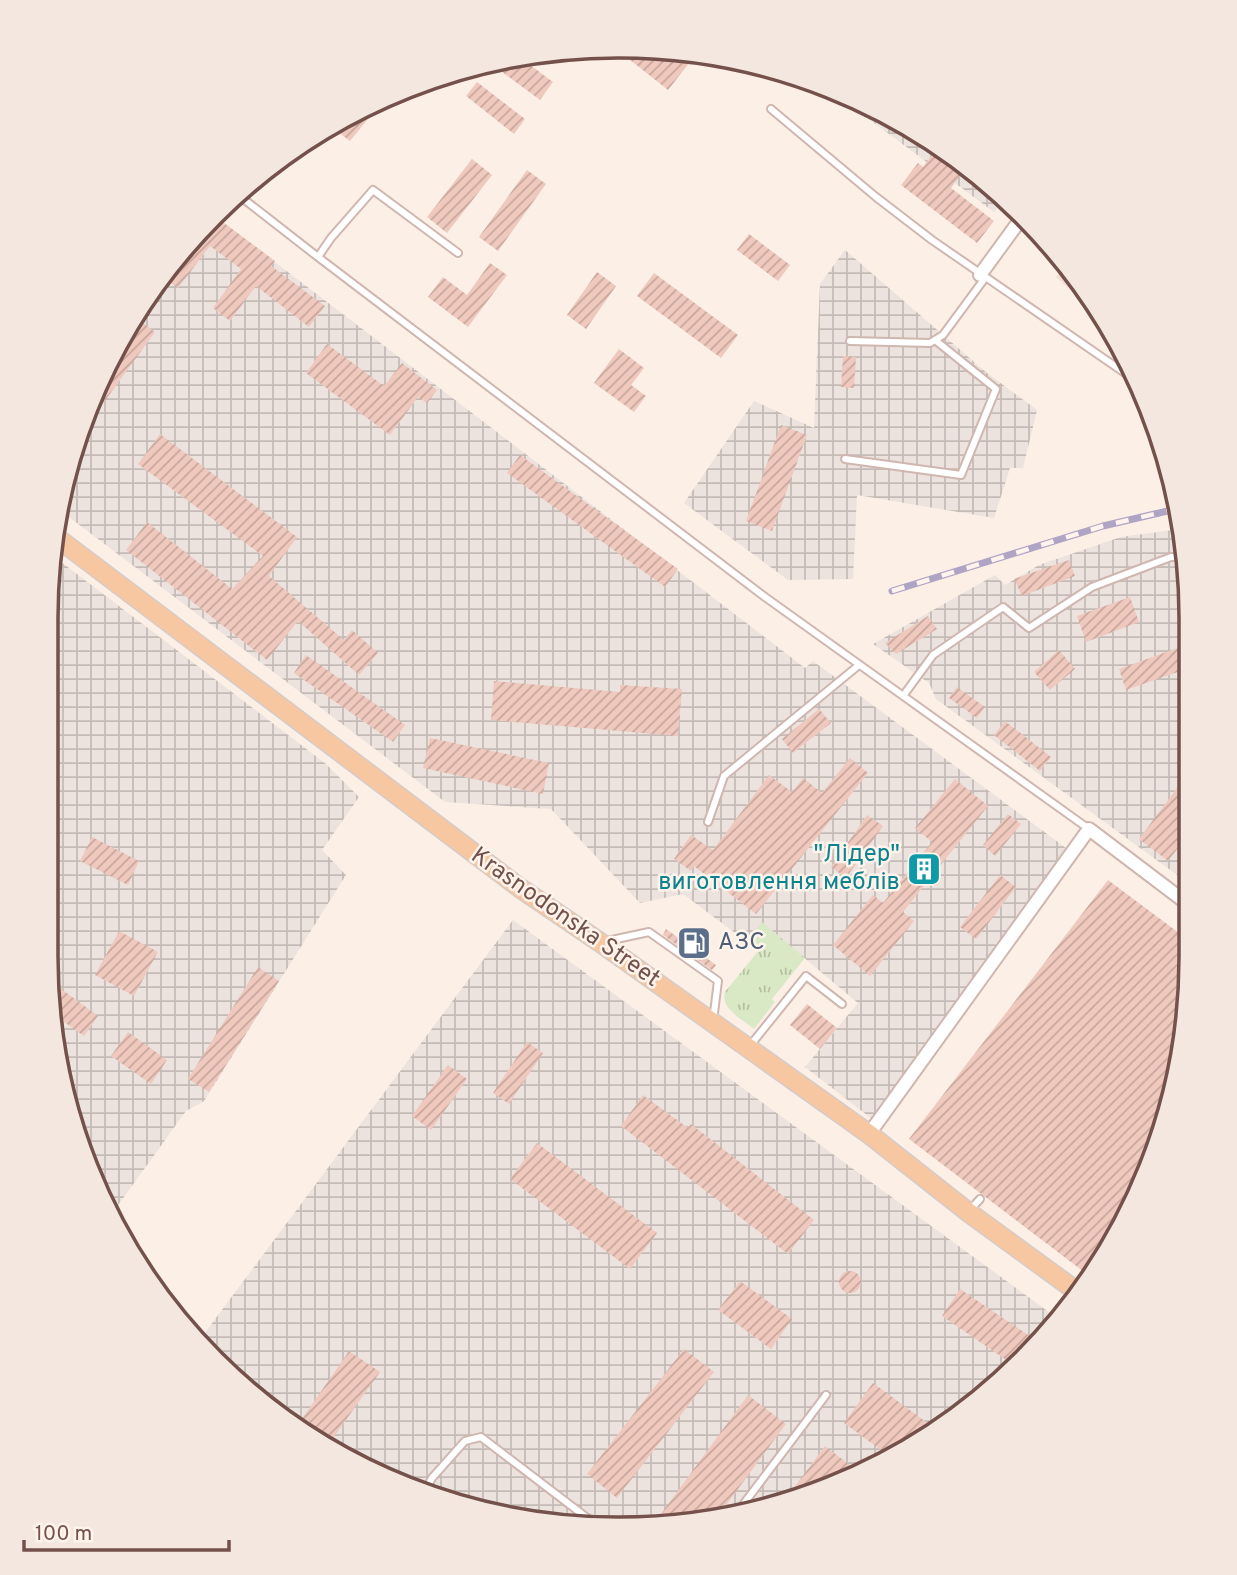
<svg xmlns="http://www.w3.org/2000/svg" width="1237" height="1575" font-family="Overpass,sans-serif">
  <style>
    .residential { fill: #f3dfd4 }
    .industrial { fill: url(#industrial-grid) }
    .grass { fill: url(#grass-tufts) }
    .building { fill: url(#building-hatch) }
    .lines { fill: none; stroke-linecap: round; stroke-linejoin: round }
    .service-casing { stroke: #cfb7af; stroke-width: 10 }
    .minor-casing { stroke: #cfb7af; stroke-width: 16 }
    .primary-casing { stroke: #d5cbc9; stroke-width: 21 }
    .service { stroke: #fff; stroke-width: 6 }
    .minor { stroke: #fff; stroke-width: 12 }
    .primary { stroke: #f7c7a1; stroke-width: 18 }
    .rail-casing { stroke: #b0a4c5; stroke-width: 7 }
    .rail { stroke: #fef4ec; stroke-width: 4.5; stroke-dasharray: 13; stroke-linecap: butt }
    .labels { text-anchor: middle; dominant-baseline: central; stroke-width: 5; stroke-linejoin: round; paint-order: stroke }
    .culture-label { font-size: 24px; fill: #0d838f; stroke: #fef4ec; text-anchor: end }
    .street-label { font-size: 24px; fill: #74524b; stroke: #fef4ec }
    .service-label { font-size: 24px; fill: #4e5e75; stroke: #fef4ec; text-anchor: start }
    .rim { fill: none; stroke: #74524b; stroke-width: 3.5 }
  </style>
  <defs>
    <pattern id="industrial-grid" width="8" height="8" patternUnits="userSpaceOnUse" patternTransform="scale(1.75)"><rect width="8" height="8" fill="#ece3df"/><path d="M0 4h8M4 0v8" fill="none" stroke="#c4bbb7"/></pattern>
    <pattern id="grass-tufts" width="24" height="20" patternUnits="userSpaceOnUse" patternTransform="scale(1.75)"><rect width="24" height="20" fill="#dae9c5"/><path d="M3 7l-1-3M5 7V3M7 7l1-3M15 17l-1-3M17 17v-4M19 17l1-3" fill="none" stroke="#b5bfa2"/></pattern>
    <pattern id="building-hatch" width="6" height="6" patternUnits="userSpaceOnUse" patternTransform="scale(1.75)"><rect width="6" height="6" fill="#f0c9be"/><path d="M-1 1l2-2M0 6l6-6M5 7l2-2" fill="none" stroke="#c7a69c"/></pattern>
  </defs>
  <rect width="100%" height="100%" fill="#fbefe6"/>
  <!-- residential -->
  <path class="residential" d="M1066,264l43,61 -53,-48z"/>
  <!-- industrial -->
  <path class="industrial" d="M827,88l45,16 95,60 37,35 -10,13z
    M216,217l589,451 8,-7 253,187 -194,271 -67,-52 53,-64 -93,-78 -19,16 -63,-47 -43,9 -89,-94 -106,-7 -384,-291 15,-77 46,-102 65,-91z
    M845,250l142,123 50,37 -14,58h-13l-16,50 -137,-23 -4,84 -65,1 -104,-77 70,-102 60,27 6,-144z
    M1180,529l10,52 -6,299 -248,-181 -7,-16 -56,-39 122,-69 10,10 34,-20 82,-28z
    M52,555l274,209 33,33 -37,53 24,25 -142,226 -18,10 -75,104 -46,-110 -19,-148 1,-376z
    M513,920l544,398 -60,69 -92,66 -138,57 -148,19 -148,-19 -139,-57 -118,-91 -16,-20z"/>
  <!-- grass -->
  <path class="grass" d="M762,922l43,36 -33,41 3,3 -21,27c-12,-10 -34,-20 -29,-37l34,-42 -13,-9z"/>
  <!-- building -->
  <path class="building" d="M656,47l41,6 -29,37 -53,-42z
    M518,56l35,26 -13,18 -50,-37z
    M477,82l48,37 -11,15 -48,-38z
    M384,99l-34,42 -16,-12 10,-12z
    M938,146l30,19 -17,23 43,33 -17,22 -76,-58 17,-22 5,4z
    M472,159l20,16 -45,58 -20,-16z
    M527,170l19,14 -48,67 -19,-14z
    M216,217l59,44 -4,5 54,40 -16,21 -53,-41 -26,35 -17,-13 28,-39 -31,-23 -32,42 -16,-12 25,-35z
    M749,234l41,31 -12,16 -41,-31z
    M490,263l17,12 -39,52 -40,-30 15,-20 24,18z
    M597,272l19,14 -30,43 -19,-14z
    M654,273l84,62 -17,23 -84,-62z
    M134,316l21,16 -72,99 -5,-2 44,-97z
    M327,344l57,42 18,-23 35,27 -10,13 -9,-6 -28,38 -84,-62z
    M619,349l25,19 -13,17 15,11 -12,16 -40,-29z
    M843,356l13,1 -2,31 -13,-1z
    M781,425l26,10 -35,96 -26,-10z
    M160,434l137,103 -28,39 75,64 8,-10 26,23 -19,22 -61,-54 -31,39 -141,-110 21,-28 85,67 31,-33 -125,-92z
    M520,455l158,114 -13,18 -158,-114z
    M1069,560l6,16 -53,20 -8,-17z
    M1130,597l9,25 -53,20 -9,-26z
    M928,616l9,13 -41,25 -11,-11z
    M1189,644v24l-63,22 -7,-21z
    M1059,650l16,19 -25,21 -16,-18z
    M306,655l99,70 -12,17 -99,-69z
    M494,681l126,11v-7l62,4 -4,47 -187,-16z
    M957,687l28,20 -8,11 -28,-20z
    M819,709l12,14 -38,30 -11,-14z
    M1005,721l46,36 -11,14 -46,-36z
    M430,738l119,25 -6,31 -120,-26z
    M850,758l18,15 -112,141 -62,-48 -3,5 -17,-12 17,-24 22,15 56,-75 23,17 11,-14 19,15z
    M1186,776l-1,63 -17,22 -29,-22z
    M955,779l33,27 -85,106 11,9 -44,55 -37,-31 40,-50 10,8 49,-61 -17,-14z
    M1008,814l13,10 -26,32 -12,-11z
    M867,815l16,11 -37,52 -15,-11z
    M92,837l47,24 -11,24 -48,-24z
    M1000,875l16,12 -40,52 -16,-12z
    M1108,880l75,56 -2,132 -33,107 -56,103 -183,-139z
    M688,928l21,16 -8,10 15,11 -4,5 -49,-35 3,-6 14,10z
    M119,931l39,21 -24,44 -39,-21z
    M258,967l21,14 -70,111 -21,-13z
    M49,980l49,36 -14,20 -31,-22z
    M807,1004l30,24 -17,21 -30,-24z
    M128,1032l39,28 -16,24 -40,-28z
    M527,1042l16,11 -34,51 -16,-11z
    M448,1065l19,14 -36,51 -19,-14z
    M643,1095l45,33 3,-4 123,96 -26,34 -167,-128z
    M537,1143l120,90 -27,36 -120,-90z
    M839 1282a11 11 0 1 1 22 0a11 11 0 1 1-22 0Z
    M740,1281l52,38 -21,30 -53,-39z
    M960,1289l77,52 -22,25 -73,-50z
    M684,1349l30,23 -97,126 -30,-24z
    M349,1351l31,21 -54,76 -29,-22z
    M873,1383l64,47 -32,23 -13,5 -48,-35z
    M748,1395l38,29 -68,92 -65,9z
    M825,1446l34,26 -77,32z"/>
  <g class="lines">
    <!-- service casing -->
    <g class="service-casing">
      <path id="service" d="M771,109l105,88 56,43 206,142
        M241,197l77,60 447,340 324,232
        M318,257l13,-19 42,-48 85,63
        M850,341l80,2 13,-8 42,-57
        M845,459l116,16 35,-86 -61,-49
        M903,696l30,-41 70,-48 26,21 63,-41 79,-30h15
        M708,822l16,-46 135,-111
        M607,941l42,-9 69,49 -5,40
        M749,1047l57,-71 36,28
        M969,1211l11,-12
        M275,1409v-1
        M425,1491l7,-13 33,-37 16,-4 118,90
        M736,1514l90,-119"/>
    </g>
    <!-- minor casing -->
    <g class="minor-casing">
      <path id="minor" d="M980,275l43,-59
        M869,1134l220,-305 95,72"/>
    </g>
    <!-- primary casing -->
    <g class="primary-casing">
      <path id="primary" d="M56,537l464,351 81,55 268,191 99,78 111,81"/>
    </g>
    <!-- service -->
    <use href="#service" class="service"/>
    <!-- minor -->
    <use href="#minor" class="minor"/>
    <!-- primary -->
    <use href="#primary" class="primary"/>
    <!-- rail casing -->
    <g class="rail-casing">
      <path id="rail" d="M892,591l211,-65 73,-17"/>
    </g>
    <!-- rail -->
    <use href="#rail" class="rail"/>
  </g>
  <!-- icons -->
  <defs>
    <g id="building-square" transform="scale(1.75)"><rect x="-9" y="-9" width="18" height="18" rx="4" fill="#0f9aa8" stroke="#fef4ec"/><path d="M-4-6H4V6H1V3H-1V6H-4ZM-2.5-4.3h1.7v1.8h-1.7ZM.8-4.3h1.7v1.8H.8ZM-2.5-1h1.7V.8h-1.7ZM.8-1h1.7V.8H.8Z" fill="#fff"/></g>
    <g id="fuel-square" transform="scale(1.75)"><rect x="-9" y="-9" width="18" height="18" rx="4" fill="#5c6f8a" stroke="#fef4ec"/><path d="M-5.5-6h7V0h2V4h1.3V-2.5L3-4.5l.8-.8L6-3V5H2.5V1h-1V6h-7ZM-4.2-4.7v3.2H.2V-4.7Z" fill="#fff"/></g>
  </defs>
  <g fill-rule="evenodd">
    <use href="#building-square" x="924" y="869"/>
    <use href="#fuel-square" x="694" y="943"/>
  </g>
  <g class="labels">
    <!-- culture labels -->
    <g class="culture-label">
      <text x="900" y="855">"Лідер"<tspan x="900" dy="28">виготовлення меблів</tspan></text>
    </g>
    <!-- street labels -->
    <g class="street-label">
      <text transform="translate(565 918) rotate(35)">Krasnodonska Street</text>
    </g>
    <!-- service labels -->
    <g class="service-label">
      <text x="718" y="943">АЗС</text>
    </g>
  </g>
  <!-- crop -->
  <path d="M0 0H1237V1575H0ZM618 58H619A560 560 0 0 1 1179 618V957A560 560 0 0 1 619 1517H618A560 560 0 0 1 58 957V618A560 560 0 0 1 618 58Z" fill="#f3e7df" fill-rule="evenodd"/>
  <path class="rim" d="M618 58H619A560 560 0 0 1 1179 618V957A560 560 0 0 1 619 1517H618A560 560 0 0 1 58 957V618A560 560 0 0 1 618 58Z"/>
  <!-- scale -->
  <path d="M24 1540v10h205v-10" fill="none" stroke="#74524b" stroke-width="3.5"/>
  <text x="35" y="1540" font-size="21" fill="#74524b" stroke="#fef4ec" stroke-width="5" paint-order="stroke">100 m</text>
</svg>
